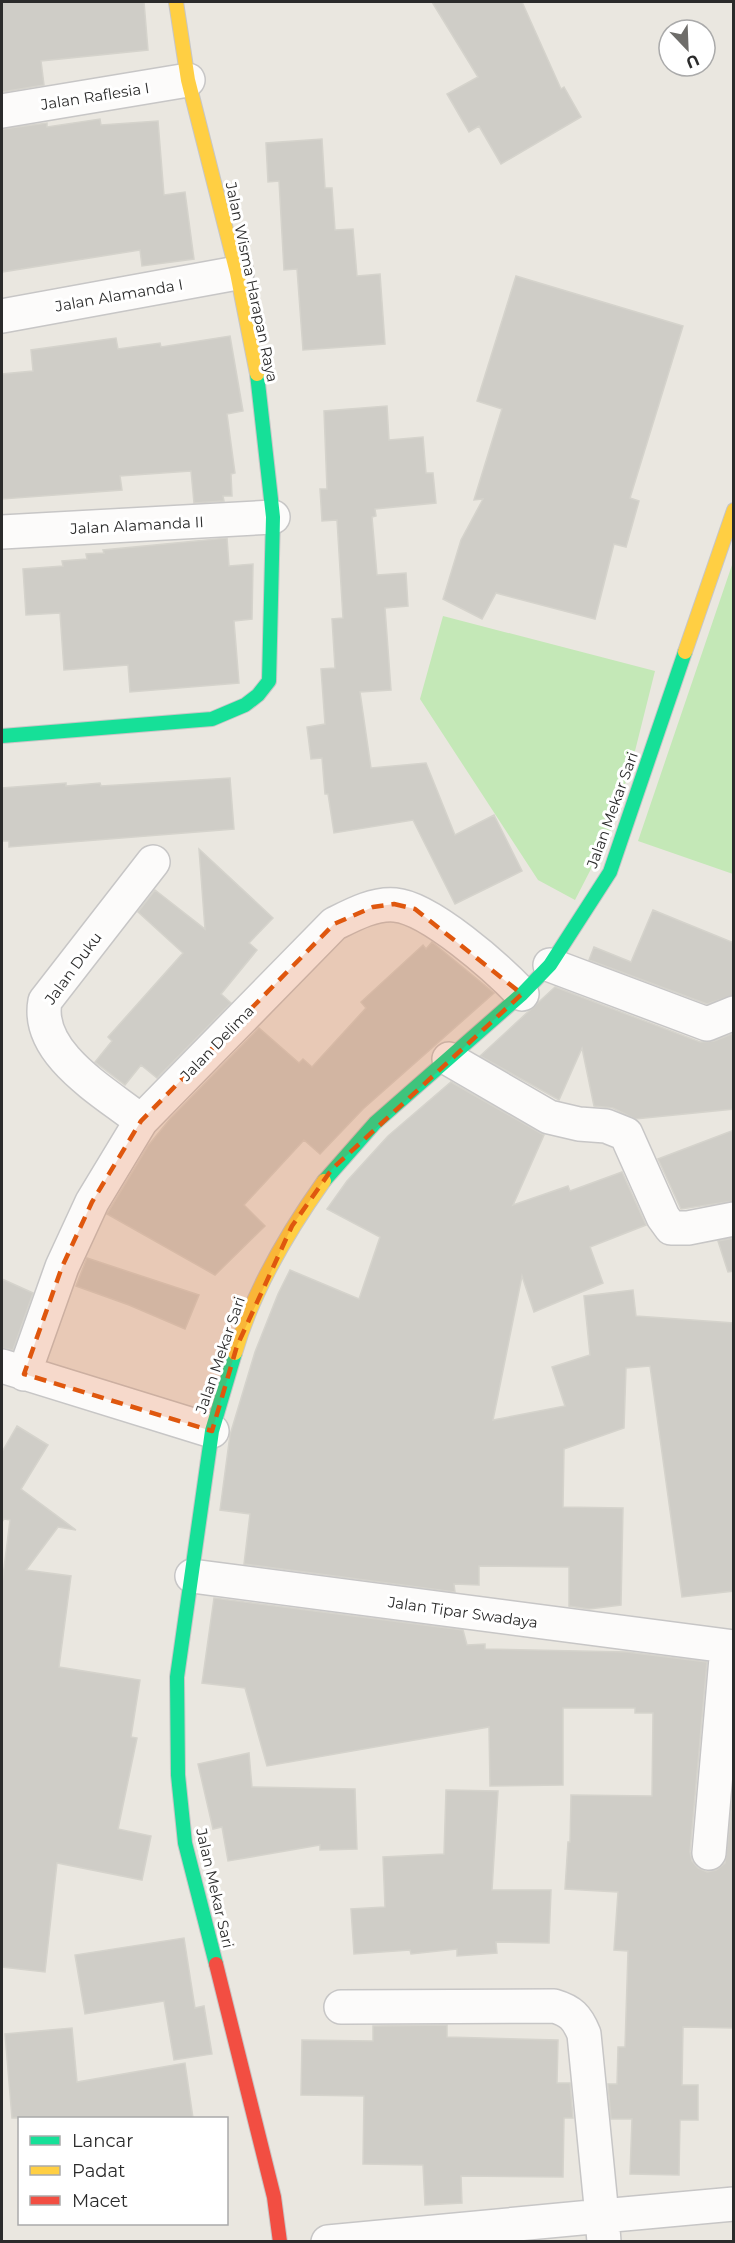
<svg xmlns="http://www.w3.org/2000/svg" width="735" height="2243" font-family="Montserrat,sans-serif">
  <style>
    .green { fill: #c4e8b7 }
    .building { fill: #cfcdc7; stroke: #d5d3cc; stroke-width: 1.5 }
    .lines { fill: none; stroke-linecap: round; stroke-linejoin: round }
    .street-casing { stroke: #c7c6c6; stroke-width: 36 }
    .fast-casing { stroke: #c7c6c6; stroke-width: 16 }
    .slow-casing { stroke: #c7c6c6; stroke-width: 16 }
    .jam-casing { stroke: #c7c6c6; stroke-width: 16 }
    .street { stroke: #fcfbfa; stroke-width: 33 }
    .fast { stroke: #16e098; stroke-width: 14 }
    .slow { stroke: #ffcf43; stroke-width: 14 }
    .jam { stroke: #f24e42; stroke-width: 14 }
    .marked { fill: #df570e; fill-opacity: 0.2; stroke: #df570e; stroke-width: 4.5; stroke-dasharray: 12 8; stroke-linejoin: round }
    .labels { text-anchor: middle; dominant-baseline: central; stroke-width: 6; stroke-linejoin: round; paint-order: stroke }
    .street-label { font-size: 15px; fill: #2b2b2b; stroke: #fff }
  </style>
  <rect width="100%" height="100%" fill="#eae7e0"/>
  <!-- green -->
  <path class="green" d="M733,562v312l-95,-33z
    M443,616l212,55 -22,88 -23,73 -35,68 -37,-20 -118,-181z"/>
  <!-- building -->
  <path class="building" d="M2,2h142l4,48 -107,11 3,24 -42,7z
    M432,2h90l39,87 3,-2 17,30 -80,47 -22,-38 -10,6 -22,-38 31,-17z
    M100,119l1,6 57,-4 6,74 21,-3 9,67 -52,7 -2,-16 -138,22v-143l45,-6v4z
    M322,139l3,49h7l3,42 18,-1 4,47 23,-2 5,70 -82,6 -6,-81 -13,1 -5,-89 -11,1 -2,-39z
    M516,276l167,50 -53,172 9,3 -13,46 -12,-3 -19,75 -99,-26 -14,26 -39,-20 18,-59 22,-41 -9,1 28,-91 -25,-8z
    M230,336l13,75 -16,3 8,59 -4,1 1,22h-9l1,5 -30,2 -3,-32 -71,5 2,14 -120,9v-125l31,-3 -2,-21 85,-12 2,11 42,-6 1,4z
    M387,406l2,34 34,-3 3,36h7l3,30 -61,6 1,7 -4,1 5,58 29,-2 2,33 -23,2 6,82 -31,2 11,76 55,-5 29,72 39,-20 28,56 -67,33 -42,-84 -79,13 -6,-39h-3l-3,-36 -11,1 -4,-32 18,-3 -4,-55 14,-1 -3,-49 11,-1 -6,-98 -15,1 -2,-32h7l-3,-78z
    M227,538l2,28 24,-2 -1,55 -18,2 5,62 -109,9 -2,-27 -64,5 -4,-57 -34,2 -3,-46 40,-3 -1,-5 25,-2 -1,-5 18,-1 -1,-3z
    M230,778l4,51 -225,18v-6h-7v-53l64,-5v3l34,-3 1,3z
    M199,849l74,69 -24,25 8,7 -36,44 10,9 -74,75 -16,-13 -16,20 -30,-23 17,-21 -4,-4 75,-84 -45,-41 17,-22 50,39z
    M653,910l81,33v52l-27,9 -118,-44 5,-13 37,15z
    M432,942l62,51 -131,116 -43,45 -16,-14 -60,65 21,21 -50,49 -108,-61 41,-68 22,-27 89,-91 40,35 4,-4 9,8 54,-59 -5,-6 62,-57 3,4z
    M555,987l145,55 14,-1 20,-8v76l-99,10 -22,-11 -19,-2 -12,-58 -23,52 -79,-44z
    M451,1082l93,53 -31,70 55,-19 2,5 52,-19 24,53 -56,22 13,36 -69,29 -12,-36 -29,144 72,-14 -13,-39 38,-12 -6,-59 49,-6 3,26 98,7v268l-52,6 -32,-231 -24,2 -2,60 -60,21 -1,58 60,1 -2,97 -32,4 -20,-3v-39l-90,-1v19l-25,-1 1,8 -211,-28 6,-50 -30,-4 10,-75 25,-83 23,-58 12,-24 69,29 21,-62 -53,-28 20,-28 41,-45z
    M734,1130v71l-53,8 -23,-50z
    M734,1238v33l-6,1 -10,-31z
    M87,1258l112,37 -14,34 -56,-24 -53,-19z
    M2,1279l31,14 -20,57 -11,-2z
    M17,1426l31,19 -27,44 55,41 -18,-3 -32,43 45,6 -12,91 81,13 -9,57 6,1 -19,91 33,7 -9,44 -85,-17 -12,109 -43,-5v-383l8,-64 -6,-1 -2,3v-70z
    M214,1598l249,32 4,15 18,-1v5l142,3 80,10 -17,190 2,9 6,7 9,4 9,-2 9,-7 9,-75v240l-51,-1 -1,58h16v35h-18l-1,55 -49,-1 2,-55h-21l-3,-35h9l1,-37h7l3,-96 -14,-1 4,-58 -53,-3 3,-47h2l1,-47 81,1 1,-83h-18v-5h-72v77l-73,1 -1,-59 -222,39 -22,-78 -43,-5z
    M249,1753l3,34 103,2 2,60 -37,1v-5l-92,16 -6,-34 -9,2 -15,-65z
    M446,1790l52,1 -6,99h59l-2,53 -53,-1 1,11 -40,3v-7l-46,5 -1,-4 -56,4 -3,-45 34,-2 -2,-50 61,-3z
    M184,1938l11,70 9,-2 8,48 -38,6 -10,-59 -79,13 -10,-59z
    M447,2025v12l111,3 -1,43h13l3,35h-9l-1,59 -102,-1 1,27 -37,2 -2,-40 -60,-1 1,-68 -63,-1 1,-55 71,1v-15z
    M72,2028l5,54 108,-19 8,55h-181l-7,-84z"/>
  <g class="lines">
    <!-- street casing -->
    <g class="street-casing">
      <path id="street" d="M2,111l186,-31
        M2,316l235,-43
        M2,532l271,-15
        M550,965l157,59 27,-11
        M449,1059l100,58 30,7 27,2 20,8 37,83 8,11h17l46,-9
        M141,1121c-36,-29 -106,-67 -96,-120l108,-139
        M2,1366l210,65
        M24,1374l38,-107 30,-65 49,-81 193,-197c18,-9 40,-21 61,-19 35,3 102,63 127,89
        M192,1576l542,71
        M709,1853l18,-206
        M341,2007l213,-1c17,5 23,11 30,28l18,182 132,-12
        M328,2242l274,-26 2,26"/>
    </g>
    <!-- fast casing -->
    <g class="fast-casing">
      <path id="fast" d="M2,736l210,-17 33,-14 13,-10 11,-14 4,-164 -16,-143
        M324,1181l51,-58 147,-129 28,-29 60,-93 75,-220
        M216,1964l-31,-121 -7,-68 -1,-98 35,-246 23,-78"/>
    </g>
    <!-- slow casing -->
    <g class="slow-casing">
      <path id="slow" d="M176,2l12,78 49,193 20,101
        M685,652l49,-142
        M235,1353c18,-63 52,-120 89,-172"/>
    </g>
    <!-- jam casing -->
    <g class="jam-casing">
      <path id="jam" d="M216,1964l58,233 6,45"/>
    </g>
    <!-- street -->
    <use href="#street" class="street"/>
    <!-- fast -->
    <use href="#fast" class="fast"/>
    <!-- slow -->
    <use href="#slow" class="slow"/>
    <!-- jam -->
    <use href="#jam" class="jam"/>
  </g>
  <!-- marked area -->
  <path class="marked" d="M394,904l21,5 107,85 -190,175 -40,57 -55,120 -25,85 -188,-57 38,-107 30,-65 49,-81 193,-197 39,-17z"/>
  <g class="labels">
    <!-- street labels -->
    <g class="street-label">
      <text transform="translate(95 96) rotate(-9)">Jalan Raflesia I</text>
      <text transform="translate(252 282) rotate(78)">Jalan Wisma Harapan Raya</text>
      <text transform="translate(119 295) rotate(-10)">Jalan Alamanda I</text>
      <text transform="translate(137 525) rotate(-3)">Jalan Alamanda II</text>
      <text transform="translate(612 810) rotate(-70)">Jalan Mekar Sari</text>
      <text transform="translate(73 968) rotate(-54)">Jalan Duku</text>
      <text transform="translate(217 1043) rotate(-46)">Jalan Delima</text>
      <text transform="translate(220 1355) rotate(-71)">Jalan Mekar Sari</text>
      <text transform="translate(463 1612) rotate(8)">Jalan Tipar Swadaya</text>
      <text transform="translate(215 1888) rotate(77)">Jalan Mekar Sari</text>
    </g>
  </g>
  <!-- border -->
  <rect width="735" height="2243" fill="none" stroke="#2b2b2b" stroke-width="6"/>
  <!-- legend -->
  <rect x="18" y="2117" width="210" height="108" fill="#ffffff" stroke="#aaaaaa" stroke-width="1.5"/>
  <rect x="30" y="2136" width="30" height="9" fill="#16e098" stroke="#aaaaaa" stroke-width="1.5"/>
  <text x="72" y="2147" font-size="18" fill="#2b2b2b">Lancar</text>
  <rect x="30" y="2166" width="30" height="9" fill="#ffcf43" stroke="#aaaaaa" stroke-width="1.5"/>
  <text x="72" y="2177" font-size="18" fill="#2b2b2b">Padat</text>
  <rect x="30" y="2196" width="30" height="9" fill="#f24e42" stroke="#aaaaaa" stroke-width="1.5"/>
  <text x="72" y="2207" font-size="18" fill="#2b2b2b">Macet</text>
  <!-- north arrow -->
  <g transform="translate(687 48) rotate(157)"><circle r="28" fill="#ffffff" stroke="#aaaaaa" stroke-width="1.5"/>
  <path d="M0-4.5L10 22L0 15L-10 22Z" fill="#6e6d6a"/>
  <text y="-9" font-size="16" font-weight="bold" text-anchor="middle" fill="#2b2b2b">U</text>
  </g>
</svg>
